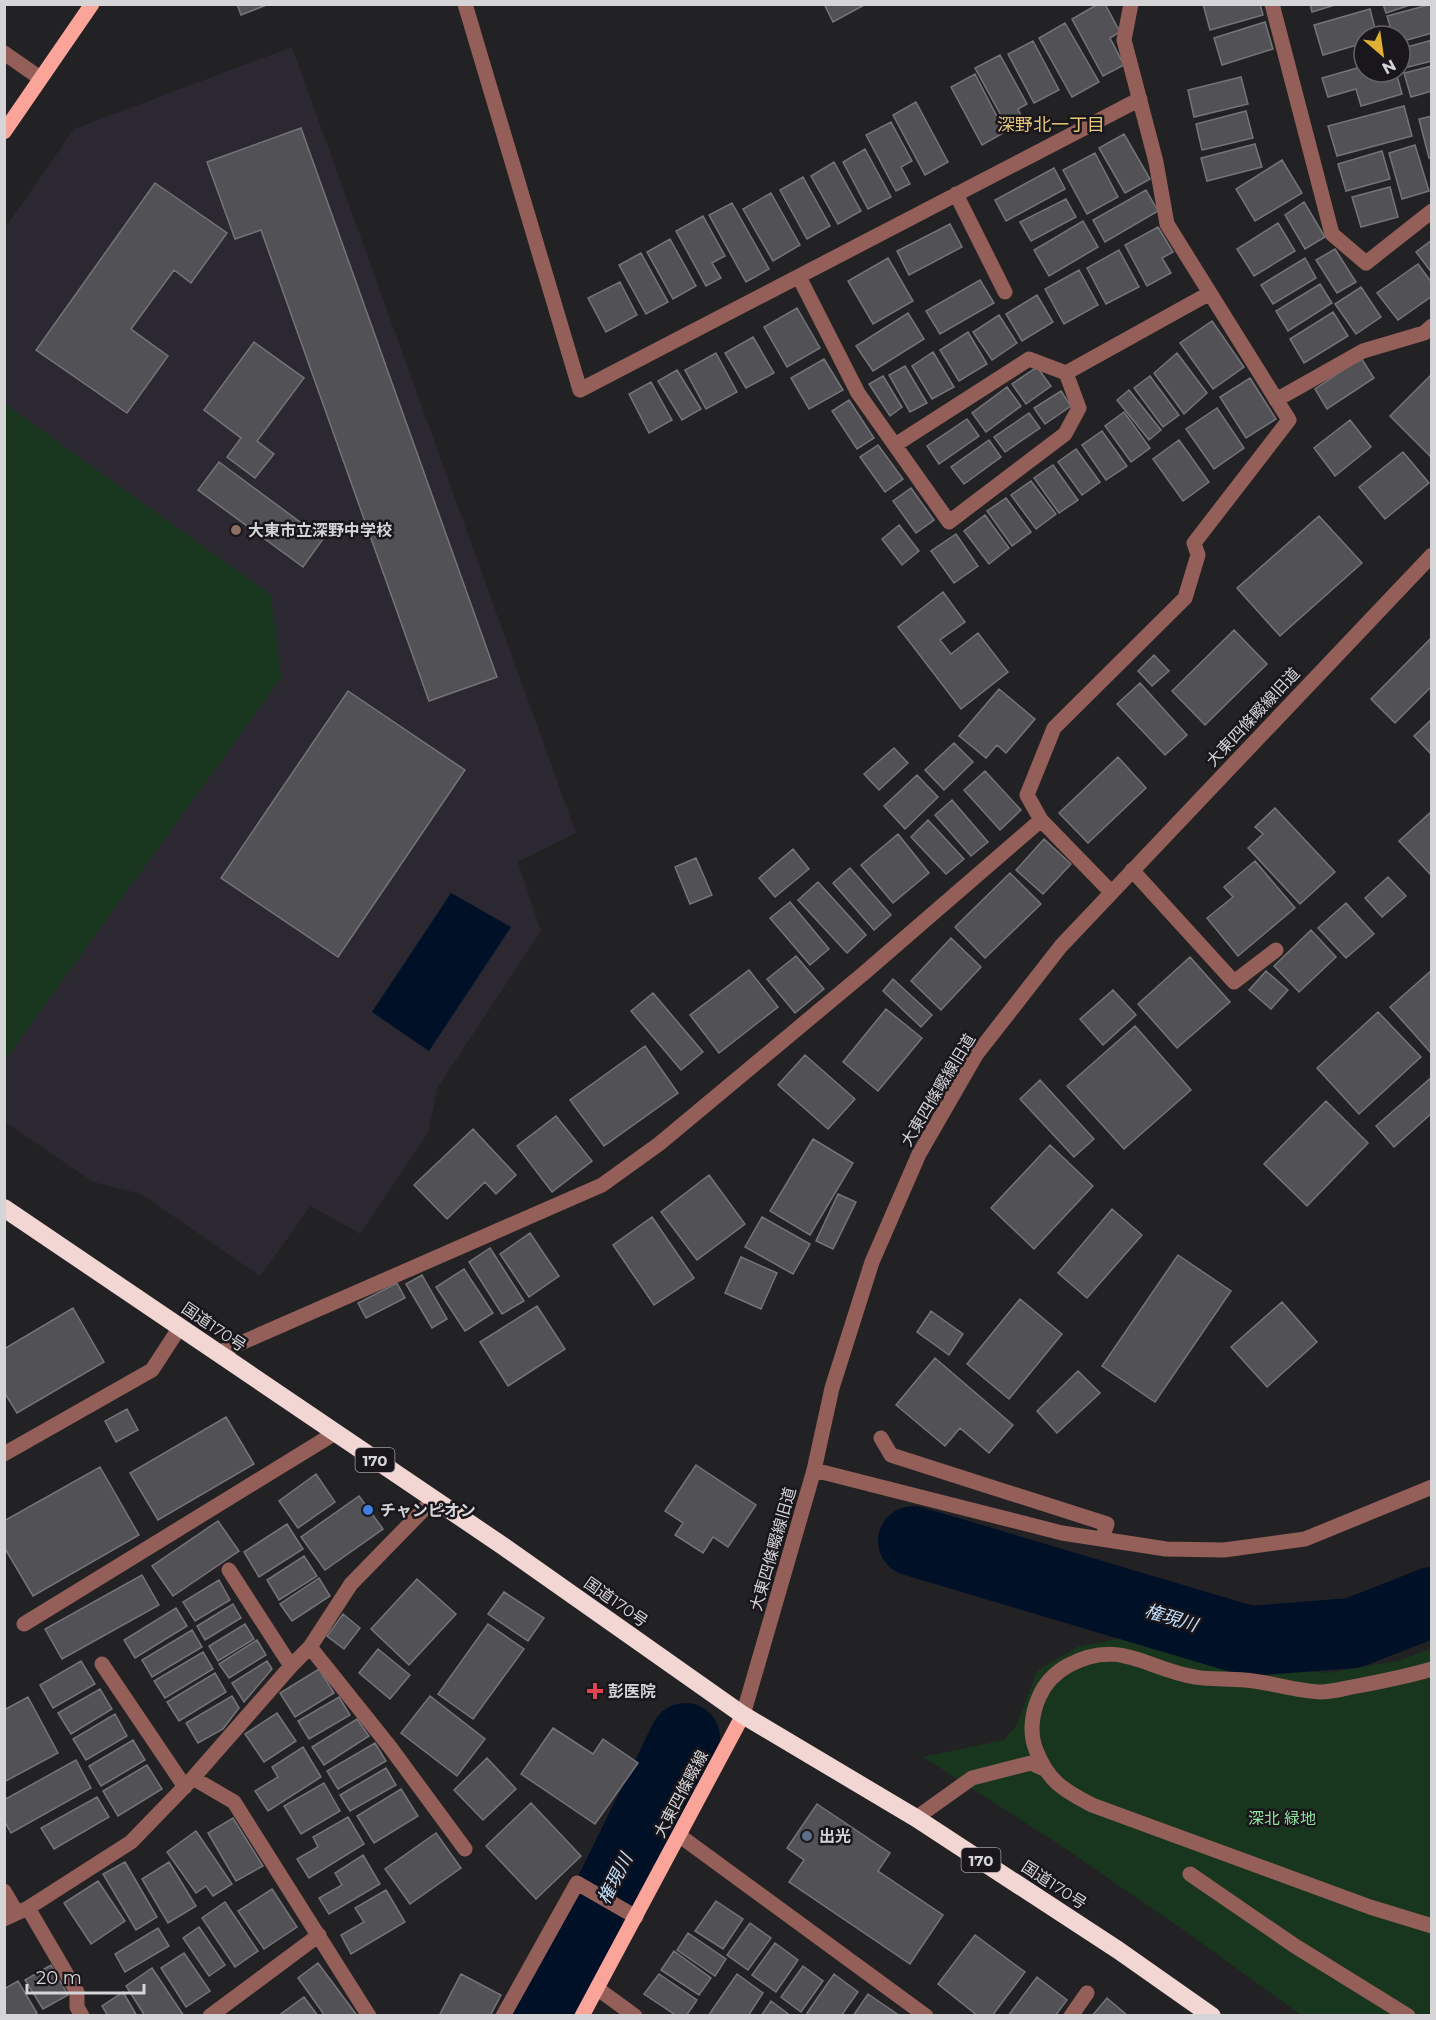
<svg xmlns="http://www.w3.org/2000/svg" width="1436" height="2020" font-family="Montserrat,'Noto Sans JP',sans-serif">
  <style>
    .built { fill: #2b2831 }
    .green { fill: #18361d }
    .water { fill: #001027 }
    .lines { fill: none; stroke-linecap: round; stroke-linejoin: round }
    .river { stroke: #001027; stroke-width: 70 }
    .building { fill: #525155; stroke: #757478; stroke-width: 1.5 }
    .minor { stroke: #945f59; stroke-width: 15 }
    .major { stroke: #fba49a; stroke-width: 15 }
    .highway { stroke: #f2d6d3; stroke-width: 18 }
    .education-dot { fill: #8d6e63; stroke: #19171b; stroke-width: 2 }
    .shop-dot { fill: #3f7fe0; stroke: #19171b; stroke-width: 2 }
    .health-dot { fill: #e0444e; stroke: #19171b; stroke-width: 2 }
    .service-dot { fill: #5c6f8a; stroke: #19171b; stroke-width: 2 }
    .labels { text-anchor: middle; dominant-baseline: central; stroke-width: 5; stroke-linejoin: round; paint-order: stroke }
    .shield { fill: #19171b; stroke: #9d9b9f; stroke-width: 1.5 }
    .shield-label { font-size: 15px; font-weight: bold; fill: #d5d4d7 }
    .poi-label { font-size: 16px; font-weight: bold; fill: #d5d4d7; stroke: #19171b; text-anchor: start }
    .street-label { font-size: 16px; fill: #d5d4d7; stroke: #19171b }
    .park-label { font-size: 16px; fill: #90e29d; stroke: #19171b }
    .neighbourhood-label { font-size: 18px; fill: #e7c77c; stroke: #19171b }
    .water-label { font-size: 18px; font-style: italic; fill: #c2dffc; stroke: #19171b }
  </style>
  <rect width="100%" height="100%" fill="#222124"/>
  <!-- built -->
  <path class="built" d="M292,47l284,786 -58,29 23,69 -103,156 -10,46 -68,101 -49,-28 -51,70 -119,-82 -48,-12 -88,-60v-894l69,-99z"/>
  <!-- green -->
  <path class="green" d="M5,404l266,191 10,83 -276,382z
    M1121,1638l96,25 111,10 74,-13 29,-12v367h-130l-112,-81 -126,-87 -140,-90 81,-17 12,-14 21,-55 40,-24z"/>
  <!-- water -->
  <path class="water" d="M451,893l60,34 -82,124 -57,-39z"/>
  <g class="lines">
    <!-- river -->
    <path class="river" d="M913,1541l336,100 104,-8 79,-31
      M539,2016l68,-119 78,-159"/>
  </g>
  <!-- building -->
  <path class="building" d="M237,4h32l-28,11z
    M824,4h42l-33,18z
    M1098,4h7l15,28 -10,6 14,27 -21,11 -31,-57z
    M1203,4h57l3,11 -53,15z
    M1310,4h28l-26,8z
    M1383,4h30l-27,9z
    M1432,4v29l-32,9v-6h-7l-6,-20z
    M1370,9l7,27h-13v7l-41,12 -9,-30z
    M1265,22l8,27 -51,16 -8,-27z
    M1065,23l34,59 -27,15 -33,-59z
    M1432,40v21l-28,7 -4,-19z
    M1033,41l26,49 -25,13 -26,-49z
    M1000,55l27,49 -9,5 6,13 -15,8 -34,-62z
    M1364,66v6h32l6,22 -41,12 -5,-17 -28,8 -6,-19z
    M1432,66v25l-21,6 -7,-24z
    M975,74l30,58 -23,13 -31,-58z
    M1241,77l7,27 -54,13 -6,-27z
    M916,102l32,60 -23,13 -32,-60z
    M1404,106l8,30 -75,20 -9,-30z
    M1246,111l7,27 -51,12 -6,-26z
    M1432,116v42h-3l-10,-39z
    M891,122l21,39 -11,6 9,17 -14,7 -30,-56z
    M301,128l196,549 -68,24 -168,-471 -26,9 -28,-77z
    M1124,134l26,45 -25,14 -26,-45z
    M1255,144l7,23 -55,14 -6,-23z
    M1415,145l14,46 -27,8 -13,-46z
    M865,149l26,48 -23,12 -25,-47z
    M1382,151l8,28 -44,12 -8,-27z
    M1095,153l23,44 -31,17 -24,-44z
    M1282,160l20,33 -47,28 -19,-32z
    M834,162l27,49 -23,13 -27,-48z
    M1054,168l11,21 -59,32 -11,-21z
    M803,177l27,49 -23,13 -27,-49z
    M155,183l72,50 -36,50 -17,-13 -43,59 37,27 -41,57 -91,-63z
    M1390,187l8,30 -37,10 -9,-30z
    M1146,190l12,21 -53,31 -12,-22z
    M771,193l29,52 -27,16 -30,-52z
    M1066,199l10,18 -45,24 -11,-19z
    M1304,202l21,35 -20,12 -20,-34z
    M732,203l37,66 -23,13 -37,-67z
    M703,216l22,40 -13,7 9,15 -15,8 -30,-55z
    M1083,221l15,26 -49,29 -15,-26z
    M1278,223l17,28 -41,25 -17,-27z
    M950,224l12,23 -53,28 -12,-24z
    M1158,227l15,25 -11,6 9,15 -24,13 -22,-41z
    M670,239l26,47 -23,13 -26,-47z
    M1432,240v33l-16,-21z
    M1335,249l21,33 -19,11 -21,-33z
    M1119,250l20,37 -33,17 -19,-36z
    M641,253l27,49 -22,12 -27,-49z
    M888,258l25,43 -40,23 -25,-43z
    M1305,258l11,20 -43,26 -12,-19z
    M1418,264l14,19v13l-34,24 -21,-27z
    M1079,270l19,35 -34,19 -19,-35z
    M980,280l14,23 -54,31 -14,-23z
    M620,282l17,33 -31,17 -18,-34z
    M1320,284l12,19 -44,28 -12,-20z
    M1361,287l20,30 -25,17 -21,-30z
    M1037,295l16,27 -31,19 -16,-27z
    M797,308l23,40 -33,19 -23,-40z
    M1333,312l15,24 -44,27 -14,-24z
    M908,313l16,26 -51,32 -17,-25z
    M999,315l18,28 -25,17 -19,-28z
    M1212,321l32,46 -31,22 -33,-46z
    M968,332l19,32 -28,17 -19,-31z
    M753,337l21,36 -28,15 -21,-35z
    M254,342l50,36 -47,63 17,13 -19,24 -28,-21 14,-19 -37,-28z
    M933,352l21,35 -22,12 -20,-33z
    M716,353l21,39 -31,17 -21,-39z
    M1177,353l30,40 -23,21 -30,-41z
    M1361,358l13,20 -47,31 -12,-20z
    M824,359l19,31 -34,19 -18,-31z
    M905,366l22,37 -17,9 -21,-37z
    M1037,367l14,19 -25,18 -14,-20z
    M677,370l24,39 -19,11 -24,-39z
    M1432,374v84l-42,-42z
    M883,376l19,31 -12,9 -21,-32z
    M1150,376l29,39 -16,12 -29,-39z
    M1250,378l26,41 -30,19 -26,-41z
    M651,382l21,38 -23,13 -20,-39z
    M1007,387l14,19 -35,26 -14,-19z
    M1129,390l32,40 -12,10 -32,-40z
    M1061,391l10,15 -26,18 -11,-16z
    M849,400l25,38 -17,11 -25,-38z
    M1217,408l27,40 -30,21 -28,-40z
    M1124,412l26,36 -19,14 -26,-36z
    M1029,413l11,15 -35,24 -11,-15z
    M967,419l12,17 -40,28 -12,-18z
    M1350,420l21,27 -36,29 -21,-28z
    M1102,431l25,35 -21,14 -24,-35z
    M989,440l12,17 -37,27 -13,-17z
    M1179,440l30,42 -26,19 -30,-42z
    M878,445l25,34 -18,13 -25,-35z
    M1076,449l24,33 -18,13 -24,-33z
    M1403,452l26,31 -44,36 -26,-32z
    M219,462l104,77 -20,28 -105,-77z
    M1053,465l25,35 -19,13 -25,-35z
    M1031,481l25,33 -20,15 -25,-34z
    M911,488l23,32 -18,13 -23,-32z
    M1006,498l25,34 -19,14 -25,-35z
    M985,515l24,33 -20,16 -25,-33z
    M1319,516l43,47 -82,73 -43,-48z
    M899,525l20,26 -17,14 -20,-26z
    M956,534l22,32 -24,17 -23,-32z
    M943,592l22,30 -25,18 11,14 27,-21 30,39 -47,37 -63,-82z
    M1234,630l33,34 -62,61 -33,-34z
    M1432,637v49l-37,37 -24,-24z
    M1154,655l15,16 -17,15 -14,-15z
    M1140,683l47,52 -22,20 -48,-51z
    M999,689l36,30 -29,34 -9,-8 -11,13 -27,-22z
    M348,691l117,79 -127,187 -117,-79z
    M1432,719v36l-18,-19z
    M954,743l19,19 -29,28 -19,-20z
    M894,748l14,15 -29,27 -15,-16z
    M1118,757l28,31 -58,55 -29,-30z
    M985,771l36,39 -21,20 -36,-40z
    M917,775l21,22 -33,32 -21,-23z
    M952,800l36,42 -17,14 -36,-41z
    M1275,808l60,64 -35,32 -52,-56 15,-14 -8,-7z
    M1432,811v65l-33,-35z
    M928,820l36,39 -18,15 -35,-37z
    M898,834l31,39 -36,30 -32,-38z
    M1044,839l27,25 -28,30 -27,-24z
    M793,849l16,20 -34,28 -16,-19z
    M696,858l16,37 -22,9 -15,-37z
    M1255,861l40,47 -57,48 -31,-38 26,-21 -9,-10z
    M850,868l41,47 -17,15 -41,-47z
    M1010,873l31,31 -56,54 -30,-31z
    M1388,877l18,19 -24,21 -17,-19z
    M818,882l48,53 -19,18 -49,-53z
    M790,902l39,47 -19,16 -40,-47z
    M1346,903l28,31 -28,24 -28,-30z
    M1311,930l25,27 -37,35 -25,-26z
    M951,938l30,29 -40,43 -30,-29z
    M796,956l28,33 -29,24 -28,-34z
    M1190,957l40,45 -53,46 -39,-44z
    M749,970l29,37 -59,46 -29,-38z
    M1432,970v84l-42,-47z
    M1266,971l22,19 -17,19 -22,-19z
    M893,979l39,36 -11,12 -38,-36z
    M1113,990l23,25 -33,30 -23,-26z
    M653,993l50,59 -22,18 -50,-59z
    M886,1009l36,29 -44,53 -35,-29z
    M1378,1012l43,45 -62,57 -42,-46z
    M1135,1026l56,64 -67,59 -57,-63z
    M645,1046l33,47 -74,53 -34,-46z
    M805,1055l50,44 -27,30 -50,-44z
    M1432,1077v36l-38,34 -18,-21z
    M1040,1080l54,59 -20,18 -54,-58z
    M1326,1101l42,42 -61,63 -43,-42z
    M556,1116l36,45 -40,31 -35,-46z
    M473,1129l43,46 -20,19 -11,-12 -38,37 -33,-34z
    M813,1139l40,24 -43,72 -40,-24z
    M1050,1145l43,41 -59,63 -43,-41z
    M709,1175l36,49 -48,36 -36,-48z
    M838,1194l18,8 -23,47 -17,-8z
    M1112,1209l30,26 -55,63 -29,-25z
    M652,1217l42,61 -40,27 -41,-60z
    M762,1217l48,27 -17,30 -48,-27z
    M530,1233l29,43 -30,21 -29,-43z
    M490,1248l34,53 -22,13 -33,-52z
    M1178,1255l53,36 -76,111 -53,-36z
    M741,1257l36,16 -16,36 -36,-16z
    M464,1269l29,44 -28,18 -29,-44z
    M422,1275l25,44 -15,9 -26,-44z
    M397,1283l8,15 -39,20 -8,-15z
    M1020,1299l42,35 -53,65 -42,-35z
    M1282,1302l35,40 -50,45 -36,-40z
    M537,1306l28,43 -57,37 -28,-44z
    M73,1308l31,54 -87,51 -13,-21v-43z
    M931,1311l32,23 -14,21 -32,-23z
    M935,1358l78,67 -24,28 -29,-25 -15,18 -49,-41z
    M1078,1371l22,22 -43,40 -20,-22z
    M127,1409l11,21 -22,12 -11,-21z
    M226,1417l28,47 -96,56 -28,-47z
    M696,1465l60,40 -28,42 -15,-10 -10,16 -28,-18 8,-12 -18,-12z
    M100,1467l39,68 -106,61 -29,-49v-26z
    M316,1474l19,28 -37,26 -19,-27z
    M359,1496l24,33 -58,41 -24,-33z
    M218,1521l21,30 -66,45 -21,-30z
    M287,1524l16,25 -44,28 -15,-25z
    M304,1556l13,20 -38,24 -12,-20z
    M142,1575l17,30 -97,54 -17,-30z
    M319,1578l11,18 -38,25 -12,-17z
    M417,1579l39,35 -47,51 -38,-36z
    M219,1580l11,20 -35,21 -12,-19z
    M504,1592l40,26 -16,23 -40,-27z
    M233,1604l8,14 -36,22 -8,-14z
    M176,1608l11,18 -52,32 -11,-18z
    M343,1614l17,14 -16,21 -17,-13z
    M245,1624l9,15 -36,22 -9,-15z
    M488,1624l36,25 -51,70 -35,-25z
    M192,1630l10,17 -50,30 -10,-17z
    M257,1640l9,15 -37,23 -10,-14z
    M378,1649l32,26 -20,24 -31,-26z
    M203,1652l10,17 -48,29 -11,-17z
    M81,1661l14,23 -42,24 -13,-23z
    M267,1661l5,8 -28,33 -12,-19z
    M319,1669l15,24 -39,24 -15,-24z
    M215,1673l11,19 -47,29 -12,-19z
    M100,1689l12,20 -41,25 -13,-21z
    M232,1696l7,12 -16,21 -25,14 -12,-20z
    M430,1696l55,43 -28,37 -56,-43z
    M28,1697l30,56 -54,29v-72z
    M339,1697l11,18 -41,24 -11,-18z
    M277,1713l19,28 -32,21 -19,-28z
    M115,1714l12,22 -41,24 -13,-21z
    M357,1719l12,17 -45,29 -12,-18z
    M553,1728l40,26 10,-15 35,24 -43,61 -74,-50z
    M133,1740l12,20 -44,26 -12,-20z
    M375,1743l11,18 -48,28 -11,-18z
    M303,1747l18,30 -53,34 -13,-20 23,-14 -6,-10z
    M487,1758l29,31 -33,31 -29,-30z
    M76,1760l15,28 -80,45 -7,-13v-20z
    M147,1765l15,24 -44,27 -15,-25z
    M386,1768l10,17 -46,26 -10,-16z
    M324,1783l16,28 -39,23 -17,-28z
    M401,1789l17,27 -44,27 -17,-27z
    M97,1797l12,20 -55,32 -13,-21z
    M531,1803l50,53 -45,43 -50,-53z
    M817,1804l73,49 -12,18 65,44 -33,49 -121,-82 15,-22 -17,-12z
    M348,1817l16,27 -55,34 -12,-19 21,-12 -5,-10z
    M233,1818l30,48 -27,15 -28,-48z
    M196,1831l36,53 -19,12 -7,-10 -10,7 -29,-41z
    M436,1833l25,35 -51,36 -25,-35z
    M363,1855l17,29 -51,30 -10,-16 23,-13 -7,-12z
    M125,1862l32,55 -21,13 -33,-56z
    M169,1862l27,44 -28,17 -26,-44z
    M98,1881l27,40 -34,23 -27,-41z
    M272,1889l25,38 -33,22 -26,-38z
    M386,1890l19,32 -54,32 -10,-19 23,-13 -9,-14z
    M716,1901l27,18 -20,30 -28,-18z
    M225,1902l33,49 -23,16 -33,-49z
    M750,1923l21,15 -23,32 -21,-15z
    M199,1927l26,38 -16,11 -26,-38z
    M158,1928l11,18 -44,26 -10,-18z
    M688,1933l38,26 -11,17 -38,-26z
    M975,1935l50,37 -33,44h-14l-40,-32z
    M775,1943l23,17 -22,32 -24,-17z
    M674,1951l37,27 -12,17 -38,-25z
    M184,1953l26,38 -24,16 -25,-39z
    M318,1963l38,51 -3,2h-28l-27,-38z
    M51,1965l17,30 -25,14 -18,-29z
    M803,1966l20,15 -22,31 -20,-15z
    M152,1968l32,48h-39l-19,-30z
    M461,1974l40,21 -11,21h-51z
    M659,1974l38,26 -11,16h-9l-33,-22z
    M737,1974l26,19 -15,23h-40z
    M834,1974l24,18 -17,24h-32l-2,-3z
    M1037,1977l30,23 -12,16h-47z
    M18,1981l19,32 -4,3h-29v-27z
    M123,1992l14,24h-29l-6,-10z
    M868,1994l32,22h-47z
    M304,1997l14,19h-40z
    M1107,1998l21,18h-36z
    M771,2001l20,15h-30z"/>
  <g class="lines">
    <!-- minor -->
    <path class="minor" d="M465,4l115,386 560,-291
      M1272,4l60,230 34,29 66,-52
      M4,53l36,25
      M956,194l49,98
      M799,277l59,116 91,129 116,-88 14,-26 -13,-35 144,-80
      M1276,400l87,-49 61,-18 8,-7
      M895,445l134,-86 37,14
      M1132,870l102,112 42,-32
      M1111,892l-70,-72 -14,-25 27,-67 131,-130 13,-43 -4,-12 95,-123 -122,-196 -11,-62 -32,-122 7,-36
      M218,1353l384,-168 57,-41 204,-170 178,-154
      M881,1438l10,17 216,69 -5,15
      M4,1454l148,-84 28,-43
      M814,1470l248,63 104,16 58,1 81,-11 127,-52
      M229,1570l62,96
      M24,1624l311,-191
      M310,1647l80,100 75,102
      M102,1664l83,123
      M1432,1669c-27,8 -53,13 -80,18 -10,2 -21,5 -31,5 -26,-1 -51,-10 -76,-12 -17,-2 -34,0 -50,-3 -49,-8 -75,-39 -126,-12 -13,7 -24,18 -30,32 -7,16 -10,36 -3,53 12,31 27,40 56,55l278,102 62,19
      M743,1715l71,-245 18,-82 40,-126 47,-108 57,-99 85,-109 371,-391
      M193,1778l41,24 135,214
      M916,1818l56,-40 59,-15 13,6
      M680,1836l246,180
      M1190,1874l105,72 113,70
      M4,1891l13,22
      M28,1908l49,84v15l5,9
      M4,1919l24,-11 103,-66 62,-64 98,-112 19,-19 41,-63 82,-84
      M598,1989l37,27
      M210,2016l109,-81
      M503,2016l74,-133 59,34
      M1071,2016l16,-23"/>
    <!-- major -->
    <path class="major" d="M4,132l88,-128
      M582,2016l161,-301"/>
    <!-- highway -->
    <path class="highway" d="M4,1208l499,338 240,169 173,103 202,132 94,66"/>
  </g>
  <!-- markers -->
  <circle class="education-dot" cx="236" cy="530" r="6"/>
  <circle class="shop-dot" cx="368" cy="1510" r="6"/>
  <path class="health-dot" d="M592 1682h6v6h6v6h-6v6h-6v-6h-6v-6h6z"/>
  <circle class="service-dot" cx="807" cy="1836" r="6"/>
  <g class="labels">
    <!-- shield labels -->
    <g class="shield">
      <rect x="355.5" y="1448" width="39" height="24" rx="4.5"/>
      <rect x="961.5" y="1848" width="39" height="24" rx="4.5"/>
    </g>
    <g class="shield-label">
      <text x="375" y="1460">170</text>
      <text x="981" y="1860">170</text>
    </g>
    <!-- poi labels -->
    <g class="poi-label">
      <text x="248" y="530">大東市立深野中学校</text>
      <text x="380" y="1510">チャンピオン</text>
      <text x="608" y="1691">彭医院</text>
      <text x="819" y="1836">出光</text>
    </g>
    <!-- street labels -->
    <g class="street-label">
      <text transform="translate(1253 717) rotate(-47)">大東四條畷線旧道</text>
      <text transform="translate(938 1090) rotate(-59)">大東四條畷線旧道</text>
      <text transform="translate(214 1327) rotate(34)">国道170号</text>
      <text transform="translate(773 1549) rotate(-74)">大東四條畷線旧道</text>
      <text transform="translate(616 1602) rotate(35)">国道170号</text>
      <text transform="translate(681 1794) rotate(-62)">大東四條畷線</text>
      <text transform="translate(1054 1885) rotate(33)">国道170号</text>
    </g>
    <!-- park labels -->
    <g class="park-label">
      <text x="1282" y="1818">深北 緑地</text>
    </g>
    <!-- neighbourhood labels -->
    <g class="neighbourhood-label">
      <text x="1051" y="125">深野北一丁目</text>
    </g>
    <!-- water labels -->
    <g class="water-label">
      <text transform="translate(1171 1618) rotate(17)">権現川</text>
      <text transform="translate(615 1879) rotate(-63)">権現川</text>
    </g>
  </g>
  <!-- border -->
  <rect width="1436" height="2020" fill="none" stroke="#d5d4d7" stroke-width="12"/>
  <!-- north arrow -->
  <g transform="translate(1382 54) rotate(151)"><circle r="28" fill="#19171b" stroke="#646366" stroke-width="1.5"/>
  <path d="M0-4.5L10 22L0 15L-10 22Z" fill="#dfb034"/>
  <text y="-9" font-size="16" font-weight="bold" text-anchor="middle" fill="#d5d4d7">N</text>
  </g>
  <!-- scale -->
  <path d="M27 1984v9h117v-9" fill="none" stroke="#d5d4d7" stroke-width="3"/>
  <text x="36" y="1984" font-size="18" fill="#d5d4d7" stroke="#19171b" stroke-width="4.5" paint-order="stroke">20 m</text>
</svg>
